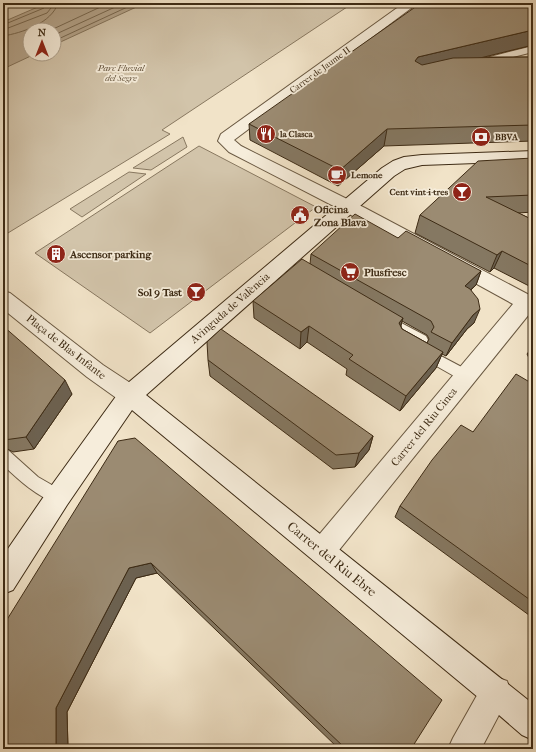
<svg xmlns="http://www.w3.org/2000/svg" width="536" height="752" font-family="'IM FELL French Canon',serif">
  <style>
    .green { fill: #d2c4aa; stroke: #887860; fill-rule: evenodd }
    .water { fill: #b4a48b; stroke: #84745c }
    .lines { fill: none; stroke-linecap: round; stroke-linejoin: round }
    .shore { stroke: #786850; stroke-width: 1 }
    .lane-casing { stroke: #6a5942; stroke-width: 2 }
    .street-casing { stroke: #6a5942; stroke-width: 2 }
    .secondary-casing { stroke: #3d2b15; stroke-width: 2 }
    .lane { fill: #f6eddb; fill-rule: evenodd }
    .street { fill: #f6eddb; fill-rule: evenodd }
    .secondary { fill: #f6eddb; fill-rule: evenodd }
    .wall { fill: #857862; stroke: #3d2b15; fill-rule: evenodd }
    .shaded-wall { fill: #6c6150; stroke: #3d2b15 }
    .building { fill: #9b8b72; stroke: #3d2b15 }
    .labels { text-anchor: middle; dominant-baseline: central; stroke-width: 3.5; stroke-linejoin: round; paint-order: stroke }
    .far-park-label { font-size: 9px; font-style: italic; fill: #62513a; stroke: #f6eddb }
    .far-street-label { font-size: 9px; fill: #3d2b15; stroke: #f6eddb }
    .far-poi-label { font-size: 9px; font-weight: bold; fill: #3d2b15; stroke: #f6eddb; text-anchor: start }
    .poi-label { font-size: 11px; font-weight: bold; fill: #3d2b15; stroke: #f6eddb; text-anchor: start }
    .street-label { font-size: 11px; fill: #3d2b15; stroke: #f6eddb }
    .near-street-label { font-size: 13px; fill: #3d2b15; stroke: #f6eddb }
  </style>
  <rect width="100%" height="100%" fill="#f1e3c8"/>
  <filter id="stains"><feTurbulence type="fractalNoise" baseFrequency=".005" numOctaves="4"/><feColorMatrix values="0 0 0 0 .2 0 0 0 0 .09 0 0 0 0 .02 0 0 0 .5 -.17"/></filter>
  <radialGradient id="worn" r=".72"><stop offset=".6" stop-color="#630" stop-opacity="0"/><stop offset="1" stop-color="#630" stop-opacity=".3"/></radialGradient>
  <!-- green -->
  <path class="green" d="M3,3h350l-191,127 8,4 -167,102zM30,30h24v24h-24z
    M183,137l4,10 -36,23 -18,-2z
    M199,146l117,61 -166,126 -115,-80z
    M129,172l17,2 -64,43 -12,-8z"/>
  <!-- water -->
  <path class="water" d="M47,3h98l-91,42v-15h-24v24h5l-32,15v-47z"/>
  <g class="lines">
    <!-- shore -->
    <path class="shore" d="M3,25l41,-17 3,-5
      M3,30l44,-17 4,-5 1,-5
      M51,30l58,-27
      M54,35l70,-32
      M3,36c19,-3 49,-13 55,-33
      M54,41l82,-38"/>
    <!-- lane casing -->
    <g class="lane-casing">
      <path id="lane" d="M533,46v6l-52,13 -4,-3 1,-2z
        M386,315l40,21 2,4 -2,4 -5,1 -5,-1 -35,-20 -2,-4 2,-4z
        M422,346l49,26 2,4 -2,4 -5,2 -5,-2 -44,-25 -2,-4 2,-4z
        M3,448l5,2 30,27 26,15 2,5 -2,5 -6,2c-22,-8 -38,-23 -55,-39z"/>
    </g>
    <!-- street casing -->
    <g class="street-casing">
      <path id="street" d="M404,3h14l-184,137 7,6 124,62 168,89v17l-3,-1 -199,247 -9,4 -9,-4 -4,-9 4,-9 200,-238 -160,-88 -124,-64 -11,-11 3,-7z
        M3,291l7,2 93,72 35,23 3,7 -3,7 -8,2 -8,-2 -35,-25 -84,-68z
        M496,677l11,4 4,11 -30,57h-33l5,-11 32,-57z"/>
    </g>
    <!-- secondary casing -->
    <g class="secondary-casing">
      <path id="secondary" d="M533,151v10l-111,4 -17,4 -11,7 -248,219 387,309v36l-11,-5 -37,-32 -353,-293 -65,95 -54,85 -10,4v-38l46,-67 73,-101 260,-220 11,-7 11,-4 18,-2z"/>
    </g>
    <!-- lane -->
    <use href="#lane" class="lane"/>
    <!-- street -->
    <use href="#street" class="street"/>
    <!-- secondary -->
    <use href="#secondary" class="secondary"/>
  </g>
  <!-- wall -->
  <path class="wall" d="M533,3v42l-53,12h53v84l-149,5 -46,40 -88,-46 -1,-16z
    M533,158v54l-15,1 15,7v68l-39,-20 -4,4 -75,-39 5,-18z
    M398,238l83,33 -5,14 -5,5 3,33 -7,6 -21,27 -4,-2 -6,14 -36,43 -54,-36 1,-6 -40,-27 -7,7 -46,-31 -1,-17 57,-37 1,-10zM402,321l25,14 2,4 -2,4 -25,-14 -1,-3z
    M3,326l69,68 -38,55 -21,3 -9,-5h-1z
    M530,350h3v16l-6,-12z
    M208,360l165,76 -4,14 -14,17 -22,2 -123,-93z
    M533,384v234l-138,-101 5,-11 73,-74z
    M118,441l293,308h-72l-182,-176 -21,5 -69,134 1,37h-65z"/>
  <!-- shaded-wall -->
  <path class="shaded-wall" d="M533,30v15l-118,29v-13l3,-4z
    M387,129l-3,17 -46,40 2,-16z
    M502,251l-8,17 -4,4 7,-17z
    M481,271l-5,14 -17,15 6,-14z
    M480,309l-6,14 -7,6 -21,27 6,-13 21,-28z
    M403,318l-5,16 1,-11z
    M309,326l-2,16 -7,7 1,-17z
    M443,352l-7,16 -36,43 6,-15z
    M65,380l7,14 -38,55 -8,-12z
    M373,436l-4,14 -14,17 4,-14z
    M151,563l6,10 -21,5 -69,134 1,37h-12v-41l73,-140z"/>
  <!-- building -->
  <path class="building" d="M421,3h112v27l-115,27 -3,4 7,4 31,-7 80,-1v68l-146,4 -47,41 -91,-46z
    M533,158v37l-47,2 47,23v47l-31,-16 -5,4 -77,-40 58,-54z
    M355,214l43,24 8,-7 75,40 -16,15 5,3 8,10 2,10 -7,6 -21,28 -21,-11 3,-5 -3,-6 -120,-67z
    M302,259l101,59 -4,5 3,6 41,23 -37,44 -57,-37 4,-4 -44,-29 -8,6 -48,-31z
    M3,326l62,54 -39,57 -22,3h-1z
    M221,329l152,107 -14,17 -23,2 -128,-95 -1,-18z
    M530,350h3v8z
    M516,374l17,10v218l-133,-96 32,-46 29,-35 12,7z
    M135,438l307,262 -31,49h-65l-195,-186 -22,5 -73,140v41h-53v-123l115,-185z"/>
  <!-- icons -->
  <defs>
    <g id="restaurant-disc" transform="scale(1)"><circle r="9.5" fill="#8f2418" stroke="#f6eddb"/><path d="M-5-6h1v4h1v-4h1v4h1v-4h1v5L-1.5 .5V6h-2V.5L-5-1ZM5-6V6H3V1.5H1.5Q1.5-4 5-6Z" fill="#fff"/></g>
    <g id="bank-disc" transform="scale(1)"><circle r="9.5" fill="#8f2418" stroke="#f6eddb"/><path d="M-6-4H6V4H-6ZM0-2.3a2.3 2.3 0 1 0 0 4.6a2.3 2.3 0 1 0 0-4.6Z" fill="#fff"/></g>
    <g id="cafe-disc" transform="scale(1)"><circle r="9.5" fill="#8f2418" stroke="#f6eddb"/><path d="M-5.5-4.5H6V0H3Q3 3.5 0 3.5H-2.5Q-5.5 3.5-5.5 0ZM3-3.2v2h1.7v-2ZM-6 4.5H4V6H-6Z" fill="#fff"/></g>
    <g id="bar-disc" transform="scale(1)"><circle r="9.5" fill="#8f2418" stroke="#f6eddb"/><path d="M-6-5H6L.8 .8V4.5H3.5V6h-7V4.5H-.8V.8Z" fill="#fff"/></g>
    <g id="civic-disc" transform="scale(1)"><circle r="9.5" fill="#8f2418" stroke="#f6eddb"/><path d="M-.6-6.5H3V-4.5H.6V-3L4-1V1h2V6H-6V1h2V-1L-.6-3ZM-1.2 2.5V6h2.4V2.5Z" fill="#fff"/></g>
    <g id="building-disc" transform="scale(1)"><circle r="9.5" fill="#8f2418" stroke="#f6eddb"/><path d="M-4-6H4V6H1V3H-1V6H-4ZM-2.5-4.3h1.7v1.8h-1.7ZM.8-4.3h1.7v1.8H.8ZM-2.5-1h1.7V.8h-1.7ZM.8-1h1.7V.8H.8Z" fill="#fff"/></g>
    <g id="supermarket-disc" transform="scale(1)"><circle r="9.5" fill="#8f2418" stroke="#f6eddb"/><path d="M-6-5.5h2.5l.6 2H6L4.5 2H-2.5L-4.4-4H-6ZM-1.5 3.2a1.3 1.3 0 1 0 .1 0ZM3 3.2a1.3 1.3 0 1 0 .1 0Z" fill="#fff"/></g>
  </defs>
  <g fill-rule="evenodd">
    <use href="#restaurant-disc" x="266" y="134"/>
    <use href="#bank-disc" x="481" y="137"/>
    <use href="#cafe-disc" x="337" y="175"/>
    <use href="#bar-disc" x="462" y="192"/>
    <use href="#civic-disc" x="300" y="215"/>
    <use href="#building-disc" x="56" y="254"/>
    <use href="#supermarket-disc" x="350" y="272"/>
    <use href="#bar-disc" x="196" y="292"/>
  </g>
  <g class="labels">
    <!-- far-park labels -->
    <g class="far-park-label">
      <text x="121" y="68">Parc Fluvial<tspan x="121" dy="10">del Segre</tspan></text>
    </g>
    <!-- far-street labels -->
    <g class="far-street-label">
      <text transform="translate(320 70) rotate(-36)">Carrer de Jaume II</text>
    </g>
    <!-- far-poi labels -->
    <g class="far-poi-label">
      <text x="280" y="134">la Clasca</text>
      <text x="495" y="137">BBVA</text>
      <text x="351" y="175">Lemone</text>
      <text x="448" y="192" text-anchor="end">Cent vint-i-tres</text>
    </g>
    <!-- poi labels -->
    <g class="poi-label">
      <text x="314" y="209">Oficina<tspan x="314" dy="13">Zona Blava</tspan></text>
      <text x="70" y="254">Ascensor parking</text>
      <text x="364" y="272">Plusfresc</text>
      <text x="182" y="292" text-anchor="end">Sol 9 Tast</text>
    </g>
    <!-- street labels -->
    <g class="street-label">
      <text transform="translate(230 308) rotate(-41)">Avinguda de València</text>
      <text transform="translate(66 347) rotate(38)">Plaça de Blas Infante</text>
      <text transform="translate(424 427) rotate(-51)">Carrer del Riu Cinca</text>
    </g>
    <!-- near-street labels -->
    <g class="near-street-label">
      <text transform="translate(332 559) rotate(39)">Carrer del Riu Ebre</text>
    </g>
  </g>
  <!-- margin -->
  <rect width="536" height="752" fill="none" stroke="#f1e3c8" stroke-width="16"/>
  <rect x="4" y="4" width="528" height="744" fill="none" stroke="#3d2b15" stroke-width="2"/>
  <rect x="8" y="8" width="520" height="736" fill="none" stroke="#3d2b15"/>
  <!-- north arrow -->
  <g transform="translate(42 42)"><circle r="19" fill="#f6eddb" stroke="#ac9f8c"/>
  <path d="M0-3L7 15L0 10L-7 15Z" fill="#8f2418"/>
  <text y="-6" font-size="11" font-weight="bold" text-anchor="middle" fill="#3d2b15">N</text>
  </g>
  <rect width="100%" height="100%" filter="url(#stains)"/>
  <rect width="100%" height="100%" fill="url(#worn)"/>
</svg>
